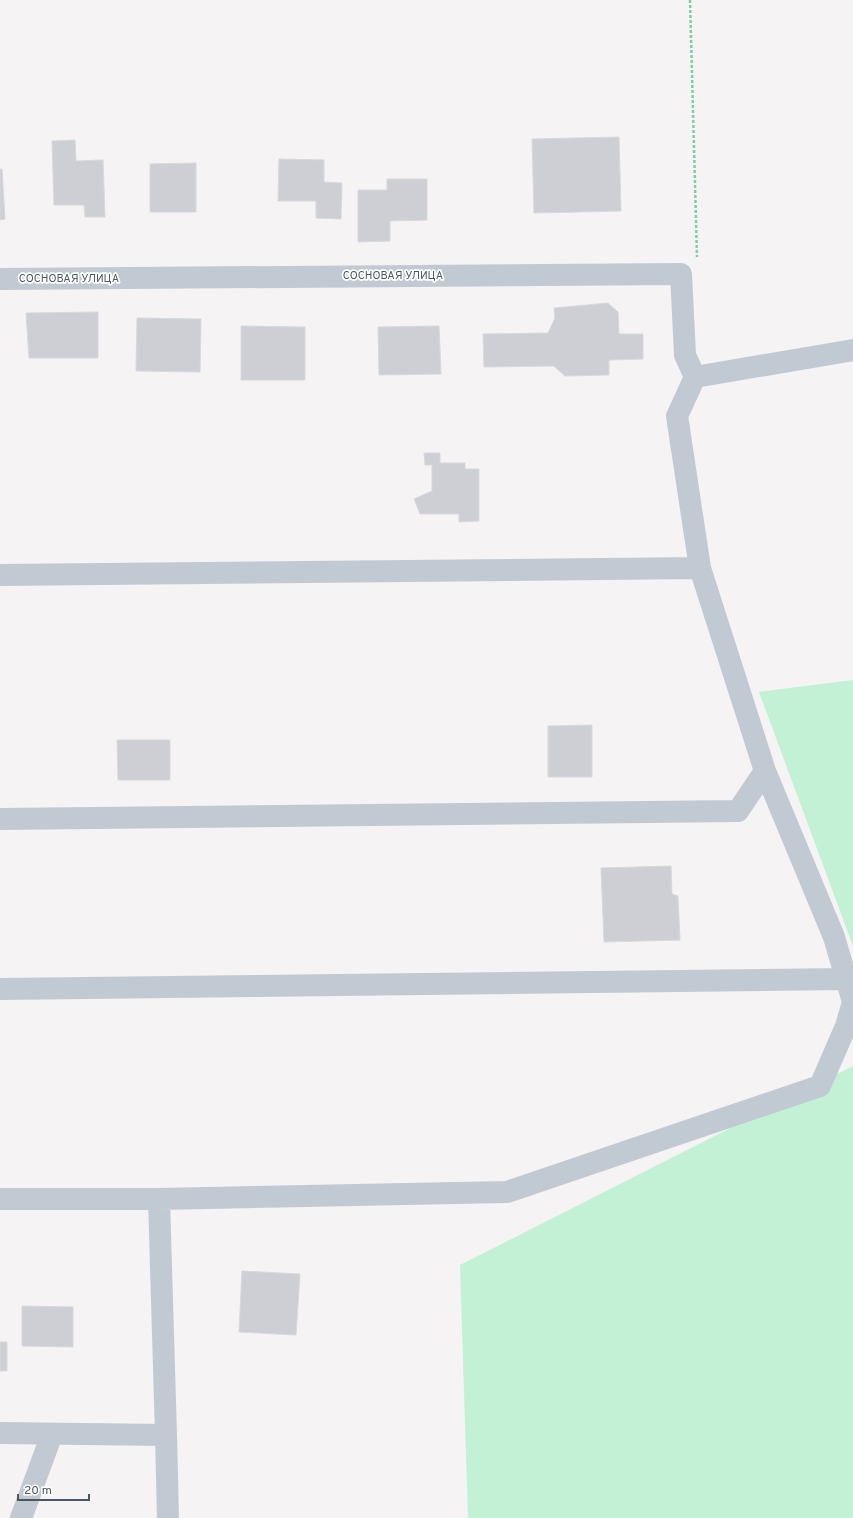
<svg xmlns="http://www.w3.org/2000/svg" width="853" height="1518" font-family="Overpass,sans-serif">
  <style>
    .green { fill: #c3f1d5 }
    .building { fill: #cdcfd5; stroke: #d7d9de }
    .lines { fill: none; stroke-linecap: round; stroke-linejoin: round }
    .path { stroke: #7ad0a6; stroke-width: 2.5; stroke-dasharray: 3 2; stroke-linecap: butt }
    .minor { stroke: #c1cad2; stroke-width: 22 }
    .labels { text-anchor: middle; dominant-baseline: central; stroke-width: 3.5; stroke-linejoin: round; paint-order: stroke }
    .street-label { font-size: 11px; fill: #4a5661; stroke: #fff }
  </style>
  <rect width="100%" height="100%" fill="#f5f3f3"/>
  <!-- green -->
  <path class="green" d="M853,680v266l-94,-254z
    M853,1066v452h-385l-8,-253z"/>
  <!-- building -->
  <path class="building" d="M619,137l2,74 -87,2 -2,-74z
    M75,140l1,21 27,-1 2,57h-20l-1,-12h-30l-2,-64z
    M279,159l45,1v22l18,1 -1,36 -25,-1v-17h-38z
    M196,163v49h-46v-48z
    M0,169h2l3,50 -5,1z
    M387,179h40v41l-37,1v20l-32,1v-52h29z
    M608,303l10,9 1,22h24v25l-34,1v15l-44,1 -11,-10 -70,1 -1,-33 65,-1 7,-15 -1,-10z
    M98,312v46h-69l-3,-45z
    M137,318l64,1 -1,53 -64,-1z
    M241,326l64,1v53h-64z
    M439,326l2,48 -62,1 -1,-48z
    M424,453h16v10h25v6h14v52l-20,1v-8h-39l-6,-15 18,-8v-26h-7z
    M592,725v52h-44v-51z
    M117,740h53v40h-52z
    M671,866l1,28 6,2 2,44 -76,2 -3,-74z
    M242,1271l58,3 -4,61 -57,-3z
    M22,1306l51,1v40l-51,-1z
    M0,1342h7v29h-7z"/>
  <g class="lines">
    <!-- path -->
    <path class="path" d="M690,0l7,257"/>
    <!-- minor -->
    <path class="minor" d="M0,279l681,-5 4,81 10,22
      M0,575l700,-7
      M0,819l738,-8 27,-40
      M0,989l846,-10
      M0,1199h159
      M0,1433l166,2 -7,-236 348,-7 313,-106 26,-60 7,-24 -19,-65 -69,-166 -65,-203 -23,-152 18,-39 158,-27
      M166,1435l2,83
      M21,1518l31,-84"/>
  </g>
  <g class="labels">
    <!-- street labels -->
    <g class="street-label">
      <text x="393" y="276">СОСНОВАЯ УЛИЦА</text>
      <text x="69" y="279">СОСНОВАЯ УЛИЦА</text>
    </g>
  </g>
  <!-- scale -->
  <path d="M18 1494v6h71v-6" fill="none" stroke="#4a5661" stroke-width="2"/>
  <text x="24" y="1494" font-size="12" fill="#4a5661" stroke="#ffffff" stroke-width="3" paint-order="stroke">20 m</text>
</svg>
